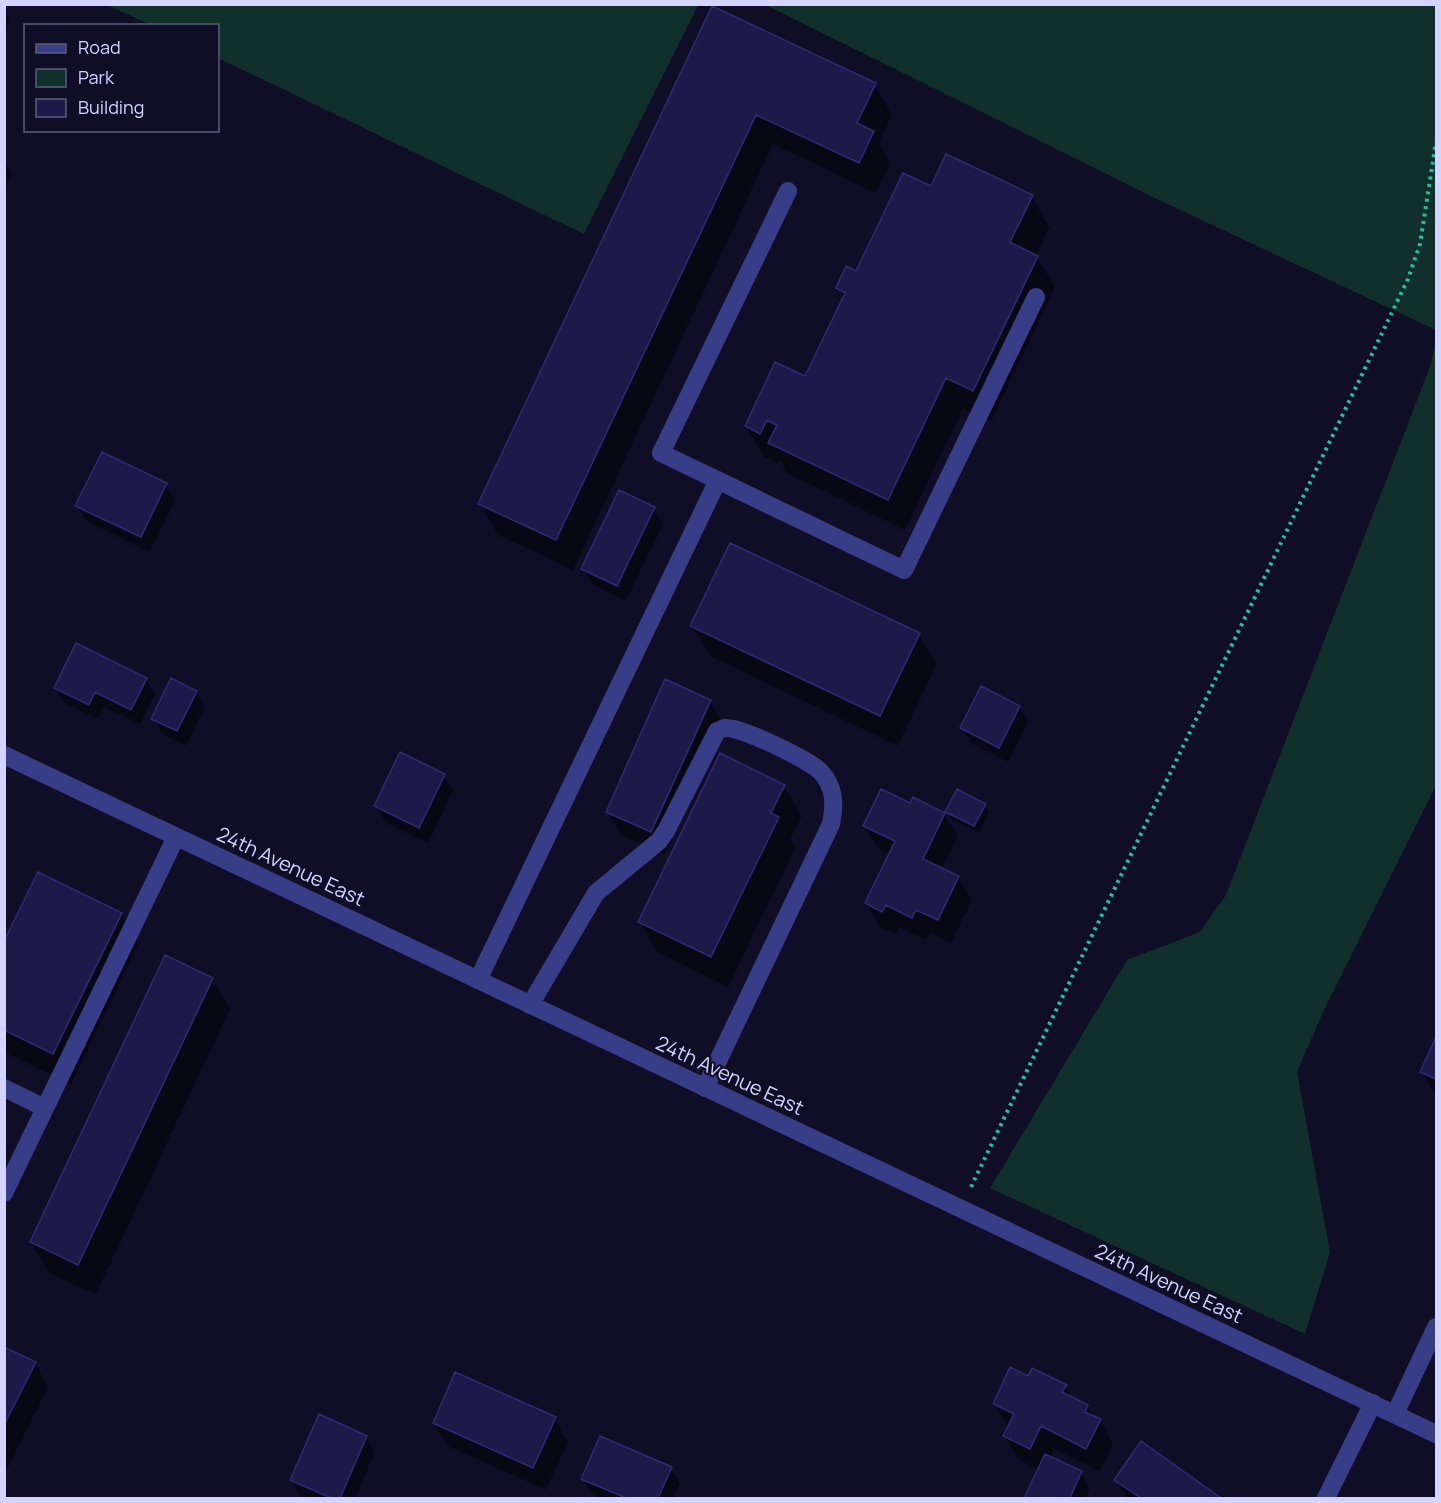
<svg xmlns="http://www.w3.org/2000/svg" width="1441" height="1503" font-family="Manrope,sans-serif">
  <style>
    .green { fill: #11302b }
    .shadow { fill: #0007 }
    .building { fill: #1d1948; stroke: #302a75; stroke-width: 1.5 }
    .lines { fill: none; stroke-linecap: round; stroke-linejoin: round }
    .path { stroke: #2abca1; stroke-width: 4; stroke-dasharray: 3 4.5; stroke-linecap: butt }
    .lane { stroke: #373e87; stroke-width: 18 }
    .street { stroke: #373e87; stroke-width: 18 }
    .labels { text-anchor: middle; dominant-baseline: central; stroke-width: 4.5; stroke-linejoin: round; paint-order: stroke }
    .street-label { font-size: 20px; fill: #d3d4ff; stroke: #0f0e26 }
  </style>
  <rect width="100%" height="100%" fill="#0f0e26"/>
  <!-- green -->
  <path class="green" d="M107,5h591l-114,229 -366,-176v-32l-67,-1z
    M766,5h670v325l-277,-130z
    M1436,338v447l-113,227 -26,60 33,180 -25,82 -315,-146 137,-228 73,-28 26,-37 205,-531z"/>
  <!-- shadow -->
  <path class="shadow" d="M713,8l161,76 18,31 -13,28 11,20 -14,30 -103,-49 -200,426 -76,-36 -17,-31z
    M4,9l6,10 -6,14z
    M4,160l8,14 -8,17z
    M932,188l100,8 17,31 -13,29 19,31 -64,134 -28,-13 -58,122 -118,-57 -7,-13 -2,3 -14,-6 -18,-31 60,-48 38,-79 -6,-11 19,-15z
    M103,454l63,31 9,15 -25,52 -64,-31 -9,-15z
    M654,508l9,16 -37,77 -34,-17 -9,-15z
    M692,626l227,8 17,31 -38,81 -188,-90z
    M146,679l9,15 -15,30 -36,-17 -6,12 -33,-16 -9,-15z
    M196,692l9,15 -19,39 -24,-12 -9,-15z
    M710,701l13,23 -58,131 -44,-20 -14,-23z
    M1019,707l9,15 -20,40 -37,-19 -9,-15z
    M444,776l9,15 -25,52 -43,-21 -9,-16z
    M784,786l18,30 -12,24 5,8 -67,139 -70,-35 -18,-30z
    M911,805l33,9 14,23 -16,32 16,8 14,23 -21,43 -21,-11 -4,8 -27,-13 -3,7 -16,-7 -13,-24 23,-48 -12,-6 -13,-23z
    M985,805l4,7 -10,21 -28,-14 -4,-7z
    M121,914l17,31 -67,139 -67,-32v-107z
    M212,979l18,30 -134,285 -47,-21 -18,-31z
    M1436,1040v56l-14,-24z
    M4,1348l31,15 13,24 -40,81 -4,-2z
    M1029,1378l37,8 8,14 13,6 7,11 6,3 13,24 -13,27 -46,-22 -4,9 31,15 9,15 -5,10h-59l13,-28 -21,-11 -13,-23 3,-9 -14,-23z
    M555,1419l13,23 -22,48 -98,-44 -14,-23z
    M366,1437l9,15 -20,46h-48l-7,-2 -8,-16z
    M1141,1444l77,54h-91l-11,-18z
    M671,1469l9,15 -7,14h-71l-10,-4 -9,-15z"/>
  <!-- building -->
  <path class="building" d="M712,6l164,77 -19,40 17,8 -15,32 -103,-48 -200,425 -78,-36z
    M946,154l87,41 -23,47 28,14 -65,135 -27,-13 -58,122 -120,-57 9,-18 -10,-5 -7,14 -15,-8 30,-64 30,14 40,-83 -9,-5 10,-22 10,5 47,-98 28,13z
    M102,452l65,31 -26,54 -66,-31z
    M619,490l36,17 -38,79 -36,-17z
    M730,543l190,90 -40,83 -190,-90z
    M76,643l71,35 -16,32 -36,-18 -6,13 -35,-17z
    M171,678l26,13 -20,40 -26,-12z
    M665,679l46,21 -60,132 -45,-20z
    M981,686l39,20 -21,42 -39,-20z
    M400,752l45,22 -26,54 -45,-22z
    M720,753l65,32 -14,28 8,4 -68,140 -73,-35z
    M881,789l29,14 3,-6 32,16 -22,46 36,17 -21,44 -22,-10 -4,8 -26,-13 -4,7 -17,-9 30,-62 -32,-15z
    M957,789l29,15 -12,22 -29,-14z
    M38,872l84,41 -69,141 -49,-24v-89z
    M165,955l48,23 -135,287 -48,-23z
    M1436,1037v42l-16,-7z
    M4,1347l32,15 -32,63z
    M1010,1367l18,9 4,-8 35,17 -5,7 26,13 -3,7 16,7 -15,30 -45,-23 -11,23 -27,-13 11,-22 -21,-10z
    M455,1372l101,45 -23,51 -100,-45z
    M319,1414l48,22 -27,62h-9l-41,-18z
    M600,1436l72,31 -14,31h-32l-45,-19z
    M1141,1441l80,57h-80l-27,-18z
    M1045,1454l37,17 -12,27h-46z"/>
  <g class="lines">
    <!-- path -->
    <path class="path" d="M971,1187l437,-908 12,-35 16,-102"/>
    <!-- lane -->
    <path class="lane" d="M788,191l-127,262 243,117 132,-273
      M478,980l240,-500
      M530,1005l66,-112 63,-52 7,-10 51,-100c3,-1 5,-3 8,-3 15,-2 86,33 96,44 14,16 14,32 10,52l-126,264
      M4,1088l41,20
      M4,1193l172,-356
      M1395,1414l41,-87
      M1326,1498l47,-95"/>
    <!-- street -->
    <path class="street" d="M4,755l1432,679"/>
  </g>
  <g class="labels">
    <!-- street labels -->
    <g class="street-label">
      <text transform="translate(291 866) rotate(25)">24th Avenue East</text>
      <text transform="translate(730 1075) rotate(25)">24th Avenue East</text>
      <text transform="translate(1169 1283) rotate(25)">24th Avenue East</text>
    </g>
  </g>
  <!-- border -->
  <rect width="1441" height="1503" fill="none" stroke="#d3d4ff" stroke-width="12"/>
  <!-- legend -->
  <rect x="24" y="24" width="195" height="108" fill="#0f0e26" stroke="#5d5d7d" stroke-width="1.5"/>
  <rect x="36" y="44" width="30" height="9" fill="#373e87" stroke="#5d5d7d" stroke-width="1.5"/>
  <text x="78" y="54" font-size="18" fill="#d3d4ff">Road</text>
  <rect x="36" y="69" width="30" height="18" fill="#11302b" stroke="#5d5d7d" stroke-width="1.5"/>
  <text x="78" y="84" font-size="18" fill="#d3d4ff">Park</text>
  <rect x="36" y="99" width="30" height="18" fill="#1d1948" stroke="#5d5d7d" stroke-width="1.5"/>
  <text x="78" y="114" font-size="18" fill="#d3d4ff">Building</text>
</svg>
